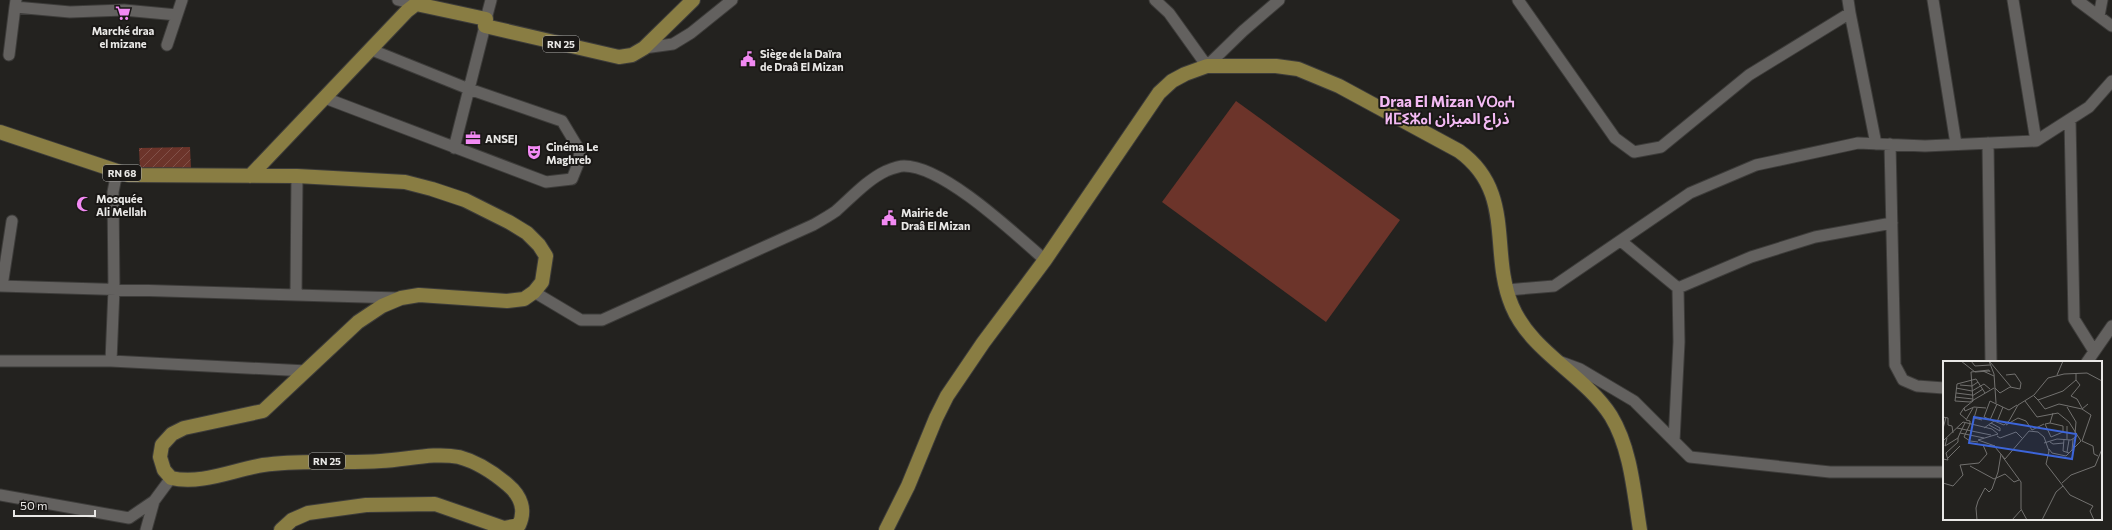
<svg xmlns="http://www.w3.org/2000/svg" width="2112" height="530" font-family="Commissioner,'Noto Sans Arabic','Noto Sans Tifinagh',sans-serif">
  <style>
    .garden { fill: url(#garden-furrows) }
    .pitch { fill: #6c342a }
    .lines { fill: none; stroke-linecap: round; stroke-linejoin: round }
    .minor-casing { stroke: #3d3c3a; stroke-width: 13 }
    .major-casing { stroke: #3d3c3a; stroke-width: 16 }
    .minor { stroke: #63615f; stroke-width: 11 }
    .major { stroke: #897d43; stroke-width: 14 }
    .labels { text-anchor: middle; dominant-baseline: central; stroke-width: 4; stroke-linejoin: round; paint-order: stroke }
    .shield { fill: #1a1816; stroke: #abaaa8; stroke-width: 1 }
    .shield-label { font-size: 10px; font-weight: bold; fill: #e9e8e6 }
    .poi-label { font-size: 11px; font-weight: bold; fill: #e9e8e6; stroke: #1a1816; text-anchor: start }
    .district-label { font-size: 15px; font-weight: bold; fill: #f4baf4; stroke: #1a1816 }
    .inset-road { fill: none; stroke: #72716f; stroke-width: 1 }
    .view { fill: #3c65da; fill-opacity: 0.15; stroke: #3c65da; stroke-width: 2 }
    .inset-edge { fill: none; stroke: #e9e8e6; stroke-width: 2 }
  </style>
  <defs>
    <pattern id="garden-furrows" width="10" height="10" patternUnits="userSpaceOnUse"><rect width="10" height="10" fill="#6c342a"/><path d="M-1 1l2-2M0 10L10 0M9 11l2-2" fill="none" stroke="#815149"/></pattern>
  </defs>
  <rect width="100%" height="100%" fill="#23221f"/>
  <!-- garden -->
  <path class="garden" d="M190,147l1,22 -51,1 -1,-22z"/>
  <!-- pitch -->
  <path class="pitch" d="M1236,101l164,119 -74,102 -164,-120z"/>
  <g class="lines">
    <!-- minor casing -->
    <g class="minor-casing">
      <path id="minor" d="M16,0l-1,7 55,5 54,-2 53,5
        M398,0l18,4
        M1155,0l14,13 38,53 36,-35 36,-31
        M1518,0l97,138 19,14 27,-5 88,-72 101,-62 -2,-13
        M1933,0l23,144
        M2013,0l23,141
        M2077,0l35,26
        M1850,13l26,131
        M2099,16l3,-16
        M486,19l5,-19
        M167,45l15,-45
        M644,48l29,-4 18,-11 41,-33
        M9,55l6,-48
        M325,98l221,84 26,-3 6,-15 2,-13 -18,-30 -93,-32 -97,-39
        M2070,119l4,200 20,32
        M1988,143l3,219
        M1890,144l5,221 8,15 14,6 27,2
        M454,148l31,-122
        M1621,241l57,47 73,-31 64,-20 77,-14
        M0,286l398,12
        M2,286l10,-65
        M1507,290l47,-4 136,-93 66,-28 102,-22 67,3 111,-5 53,-34 23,-26
        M534,292l47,28h21l211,-95c7,-4 16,-9 23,-14 16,-14 31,-31 50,-40 5,-2 13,-5 18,-5 40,0 111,68 141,94
        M296,294l1,-118
        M0,361h111l196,10
        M111,361l3,-72 -1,-97 4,-20
        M1561,362l19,7 54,32 56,56 140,15h114
        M2087,362l25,-36
        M1674,441l5,-99 -1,-54
        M0,495l129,23 25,-17 17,-23
        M146,530l8,-29"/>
    </g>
    <!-- major casing -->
    <g class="major-casing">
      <path id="major" d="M0,132l129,43 168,1 108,6 27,7 33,11 44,22 18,11 12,12 7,11 -4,26 -8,10 -10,7 -17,2 -88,-6 -18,3 -19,8 -24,16 -95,89 -79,17 -12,6 -10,11 -2,12 4,13 7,8c30,7 62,-8 92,-13 39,-6 78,-1 118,-4 25,-1 53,-9 78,-4 19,5 35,16 49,28 13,11 18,25 11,40l-15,3 -69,-24 -69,1 -58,8 -16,7 -11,10
        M250,176l157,-165 9,-7 70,15 -1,7 134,31 13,-2 12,-7 49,-48
        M886,530l22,-44 28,-68 11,-22 36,-53 62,-83 114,-167 13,-12 13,-7 22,-8h69l22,3 41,17 120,65c57,41 30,101 53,155 19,46 73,69 99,110 20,33 23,77 29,114"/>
    </g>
    <!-- minor -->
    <use href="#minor" class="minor"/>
    <!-- major -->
    <use href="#major" class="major"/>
  </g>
  <!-- icons -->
  <defs>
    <g id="supermarket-bare" transform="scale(1.2)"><path d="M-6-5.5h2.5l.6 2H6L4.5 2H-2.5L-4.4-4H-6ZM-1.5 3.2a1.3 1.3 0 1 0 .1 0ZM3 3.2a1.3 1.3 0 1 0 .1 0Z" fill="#f28af3" stroke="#1a1816" stroke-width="2.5" paint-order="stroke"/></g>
    <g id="civic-bare" transform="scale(1.2)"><path d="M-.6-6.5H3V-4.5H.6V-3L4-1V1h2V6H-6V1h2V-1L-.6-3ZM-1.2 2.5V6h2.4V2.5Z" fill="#f28af3" stroke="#1a1816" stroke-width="2.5" paint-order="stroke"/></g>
    <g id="office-bare" transform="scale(1.2)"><path d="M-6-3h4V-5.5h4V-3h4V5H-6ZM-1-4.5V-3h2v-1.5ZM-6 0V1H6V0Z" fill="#f28af3" stroke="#1a1816" stroke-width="2.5" paint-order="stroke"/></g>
    <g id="theatre-bare" transform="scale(1.2)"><path d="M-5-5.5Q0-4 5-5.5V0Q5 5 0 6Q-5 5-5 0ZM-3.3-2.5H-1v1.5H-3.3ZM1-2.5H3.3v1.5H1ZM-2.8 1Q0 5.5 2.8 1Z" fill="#f28af3" stroke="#1a1816" stroke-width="2.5" paint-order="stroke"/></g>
    <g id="mosque-bare" transform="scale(1.2)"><path d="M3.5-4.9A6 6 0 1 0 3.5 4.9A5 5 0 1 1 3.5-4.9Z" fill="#f28af3" stroke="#1a1816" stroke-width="2.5" paint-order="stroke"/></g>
  </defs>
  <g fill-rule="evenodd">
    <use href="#supermarket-bare" x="123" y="13"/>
    <use href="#civic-bare" x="748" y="59"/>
    <use href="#office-bare" x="473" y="138"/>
    <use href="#theatre-bare" x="534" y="152"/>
    <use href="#mosque-bare" x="84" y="204"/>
    <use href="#civic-bare" x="889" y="218"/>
  </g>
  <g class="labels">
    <!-- shield labels -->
    <g class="shield">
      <rect x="543" y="36" width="36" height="16" rx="3"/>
      <rect x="103" y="165" width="38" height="16" rx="3"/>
      <rect x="309" y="453" width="36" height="16" rx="3"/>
    </g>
    <g class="shield-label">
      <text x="561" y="44">RN 25</text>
      <text x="122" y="173">RN 68</text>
      <text x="327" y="461">RN 25</text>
    </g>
    <!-- poi labels -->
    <g class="poi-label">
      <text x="123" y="30" text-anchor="middle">Marché draa<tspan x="123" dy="13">el mizane</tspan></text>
      <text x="760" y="53">Siège de la Daïra<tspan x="760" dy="13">de Draâ El Mizan</tspan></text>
      <text x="485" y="138">ANSEJ</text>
      <text x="546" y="146">Cinéma Le<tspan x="546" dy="13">Maghreb</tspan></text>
      <text x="96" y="198">Mosquée<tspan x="96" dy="13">Ali Mellah</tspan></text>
      <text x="901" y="212">Mairie de<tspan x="901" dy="13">Draâ El Mizan</tspan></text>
    </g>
    <!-- district labels -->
    <g class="district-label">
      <text x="1447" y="101">Draa El Mizan ⴸⵔⴰⵄ<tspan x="1447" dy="17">ⵍⵎⵉⵣⴰⵏ ذراع الميزان</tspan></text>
    </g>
  </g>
  <!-- overview -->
  <g transform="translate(1943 361)">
    <rect width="159" height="159" fill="#23221f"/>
    <path class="inset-road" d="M18,0l14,11 14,-1M28,0l4,5 15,-1M33,0h13M46,0l5,13 2,29M47,1l21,25M40,10l11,5M114,14l6,-14M133,19l4,5 -9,11 6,3 5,9M17,24l12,1 6,-4M13,27l16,3 12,-7 6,5M52,27l5,5 10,-6 10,2 1,-6 -6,-9 -9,1M13,32l16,2M42,32l-9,-14 -19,5 -2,17 15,1 24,-14M29,35l11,-7M91,35l4,4 25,-9 13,-11v-6M12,36l18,2M95,39l7,9 14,-5 23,5 6,-5M82,40l12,16 21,-4 11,9 12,19 -15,15 -14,-3 -3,-4M124,46l9,15 -1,12M21,47l-4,6 6,5M34,47l-3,10 8,2M22,50l-1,-3 9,-7 -2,-29 18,-2 1,2M22,50l9,-4 12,1M0,56l5,1v7l4,1 1,7M23,59l4,1v3l-6,13 6,4 8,1M23,59l7,-12M47,59l7,-16M51,60l-10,-4 6,-16 19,9 8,-5M54,61l6,-15M22,62l-5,10 24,5M107,62l13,3v6l-12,5 -6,-13 5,-1 3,-10M46,64l11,6v-3l-9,-5M63,64l12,-7 8,3 6,9 12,-6M124,65v13M14,67l34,7M41,67l10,-7 10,4 5,-4 9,-16 16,-10 14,-17 16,-4 23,-1 15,8M0,68l3,-12M54,75l3,2 16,-6 6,6M4,77l-2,8 13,-8 2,-5M121,78l-1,12 6,2M0,80l20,-19 29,7 6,5 -20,6 17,6 -12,-1 4,9 -8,9 -19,2 3,10 -10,11 -10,-3M139,80l9,-26 -9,-6M139,80l11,5 1,8 4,2M107,81l3,2 11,-1M101,82l13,-4 14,1 6,-4M52,86l10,12 24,-28 9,1 6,5 5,14 -3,13 24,31 23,11 -3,5 4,9M129,90l1,-12M124,91l2,-12M59,95l19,26v27l6,11M5,97l12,-12M0,98l5,1 -2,-7 12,-11v-4M27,105l24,13 11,-5 9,8 5,-2M119,122l9,-8 24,-9 7,-17M34,159l-1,-12 2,-7 7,-13 4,4 3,-3 6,-17 3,-18M69,159l9,-10M99,159l14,-28 7,-6"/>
    <path class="view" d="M31,56l102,17 -4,25 -103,-16z"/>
    <rect width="159" height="159" class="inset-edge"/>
  </g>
  <!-- scale -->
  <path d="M14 510v6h81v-6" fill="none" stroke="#e9e8e6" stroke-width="2"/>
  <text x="20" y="510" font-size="12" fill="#e9e8e6" stroke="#1a1816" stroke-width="3" paint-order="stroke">50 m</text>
</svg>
